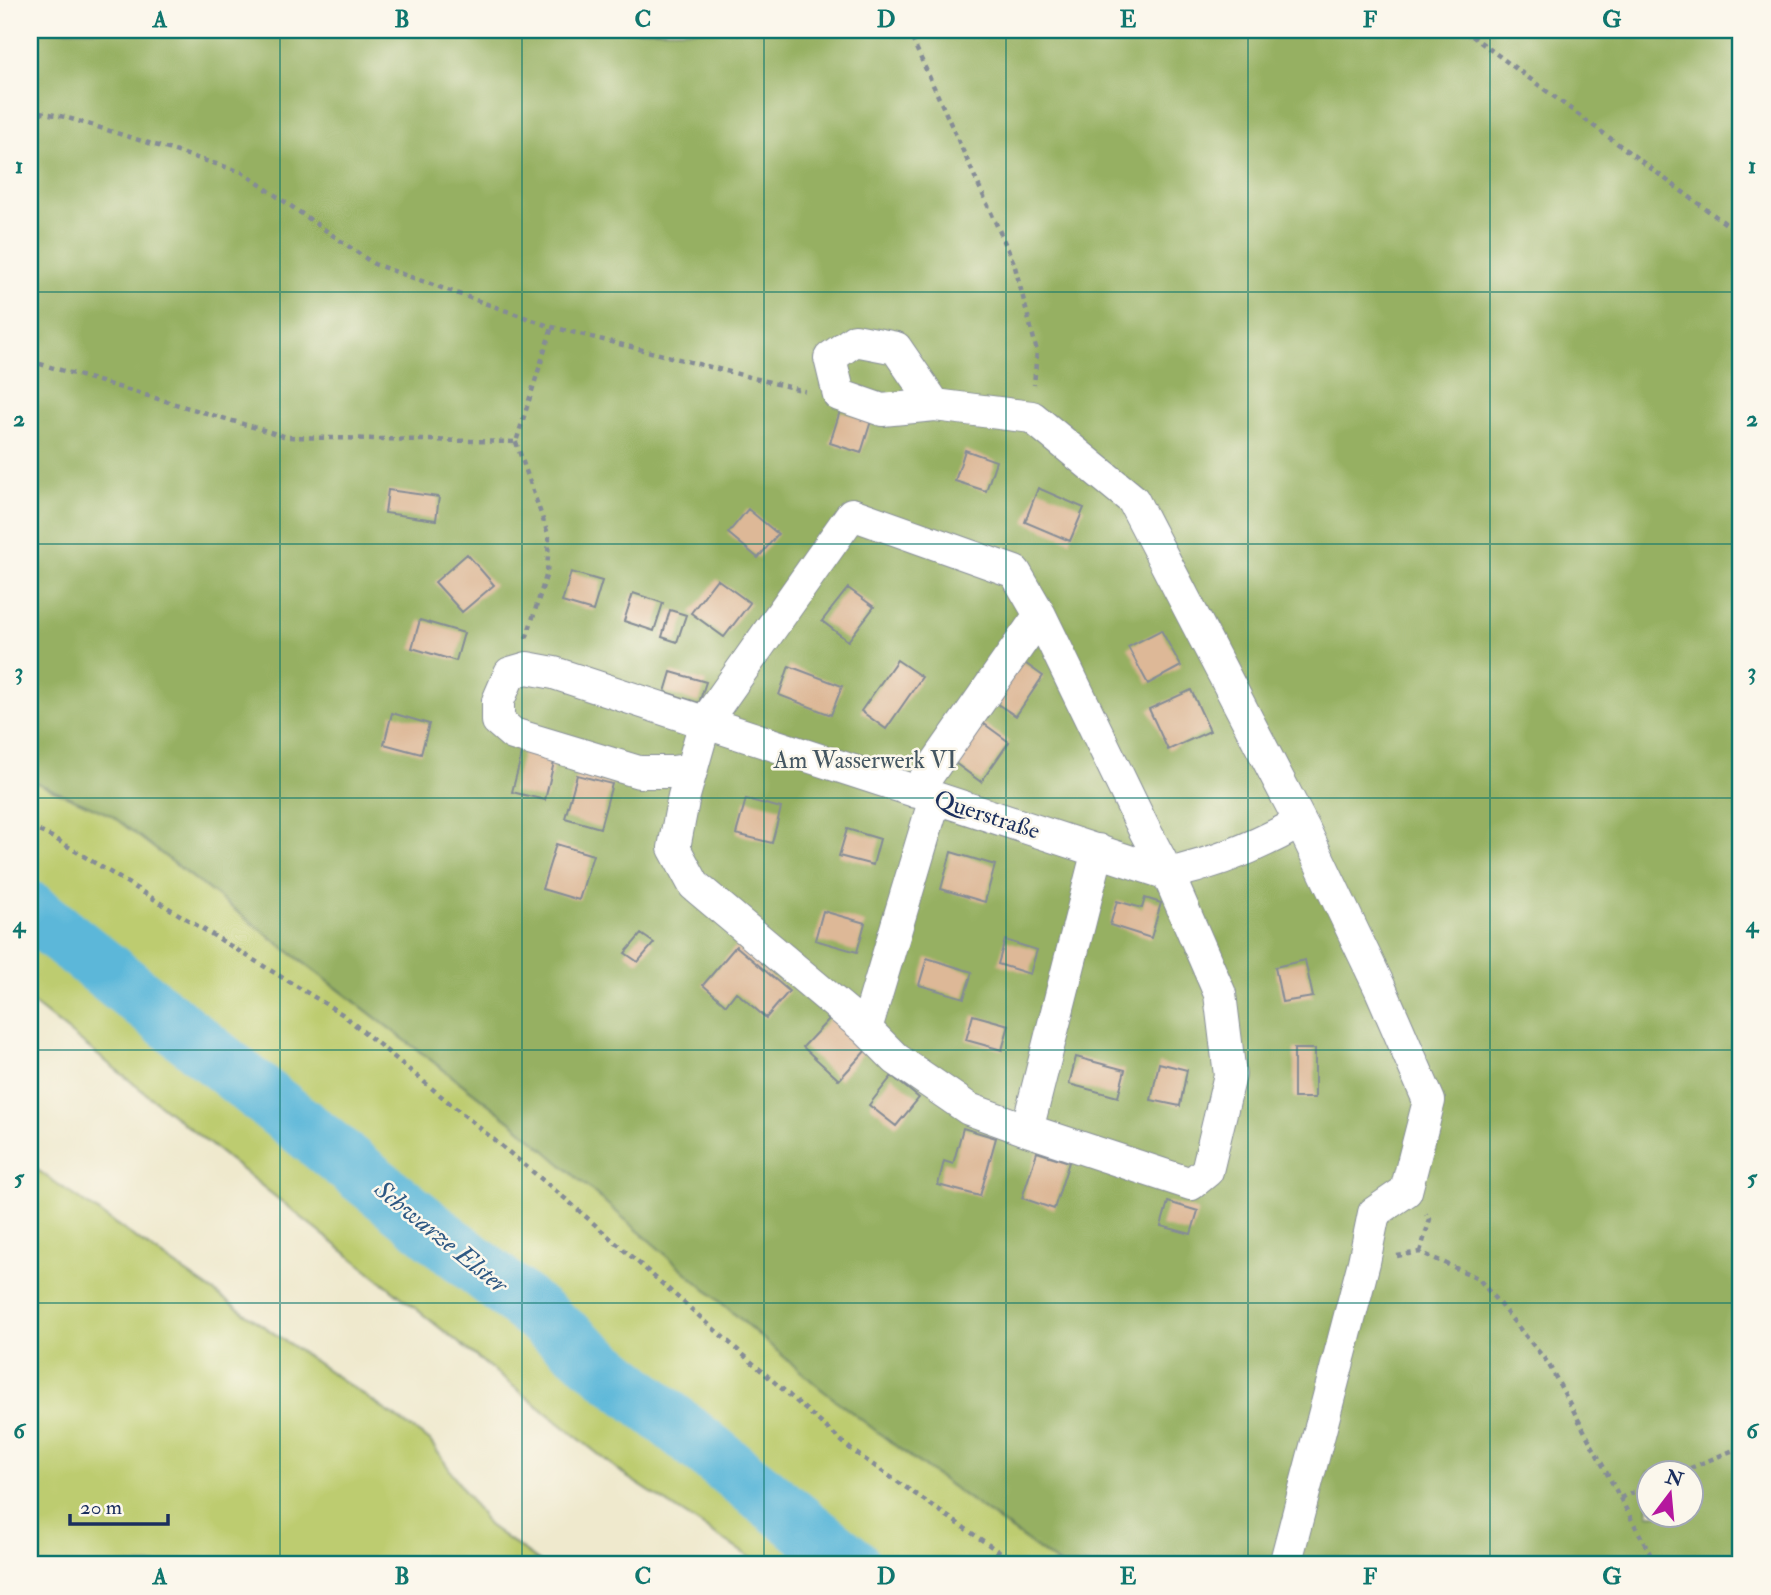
<svg xmlns="http://www.w3.org/2000/svg" width="1771" height="1595" font-family="'IM FELL Double Pica',serif">
  <style>
    .green { fill: #bdcc6f; stroke: #6c7e66; stroke-width: 2 }
    .forest { fill: #96b062; stroke: #587060; stroke-width: 2; fill-rule: evenodd }
    .lines { fill: none; stroke-linecap: round; stroke-linejoin: round }
    .river { stroke: #5bb7d9; stroke-width: 58 }
    .building { fill: #ddb897 }
    .minor-casing { stroke: #858c96; stroke-width: 34 }
    .path { stroke: #858c96; stroke-width: 4.5; stroke-dasharray: 5 5; stroke-linecap: butt }
    .minor { stroke: #fff; stroke-width: 32 }
    .grid { fill: none; stroke: #0f766e; stroke-width: 2; stroke-opacity: 0.55 }
    .labels { text-anchor: middle; dominant-baseline: central; stroke-width: 5; stroke-linejoin: round; paint-order: stroke }
    .park-label { font-size: 24px; fill: #445662; stroke: #fbf7ec }
    .street-label { font-size: 24px; fill: #1b2f5e; stroke: #fbf7ec }
    .water-label { font-size: 26px; font-style: italic; fill: #2e5883; stroke: #fbf7ec }
    .neatline { fill: none; stroke: #0f766e; stroke-width: 2.5 }
    .grid-label { font-size: 23px; text-anchor: middle; font-weight: bold; fill: #0f766e }
  </style>
  <rect width="100%" height="100%" fill="#fbf7ec"/>
  <filter id="ink" filterUnits="userSpaceOnUse"><feTurbulence type="fractalNoise" baseFrequency=".0143" numOctaves="2"/><feDisplacementMap in="SourceGraphic" scale="14" xChannelSelector="R" yChannelSelector="G"/><feConvolveMatrix kernelMatrix="1 2 1 2 8 2 1 2 1" color-interpolation-filters="sRGB"/></filter>
  <filter id="wash" filterUnits="userSpaceOnUse"><feTurbulence type="fractalNoise" baseFrequency=".00686" numOctaves="4" result="noise"/><feDisplacementMap in="SourceGraphic" scale="28" xChannelSelector="R" yChannelSelector="G"/><feGaussianBlur stdDeviation="1.57" result="paint"/><feColorMatrix in="noise" values="0 0 0 0 0 0 0 0 0 0 0 0 0 0 0 0 0 1.4 0 .05"/><feComposite in="paint" operator="in"/></filter>
  <g filter="url(#wash)">
    <rect width="100%" height="100%" fill="#efe9cd"/>
    <!-- green -->
    <path class="green" d="M30,780l81,35 406,311 388,327 155,112h-298l-135,-88 -597,-476z
      M30,1165l400,276 58,84 56,40h-514z"/>
    <!-- forest -->
    <path class="forest" d="M30,30h1711v1535h-681l-155,-112 -84,-64 -304,-263 -406,-311 -81,-35zM1648,1472h42v42h-42z"/>
    <g class="lines">
      <!-- river -->
      <path class="river" d="M30,910l822,655"/>
    </g>
    <g id="blocks">
      <!-- building -->
      <path class="building" d="M840,411l31,10 -10,32 -31,-10z
        M965,450l31,11 -10,30 -31,-10z
        M1038,488l46,20 -14,33 -45,-19z
        M388,490l51,7 -3,23 -51,-7z
        M748,509l30,25 -20,24 -30,-25z
        M467,554l27,31 -32,27 -27,-30z
        M571,572l31,9 -9,30 -31,-9z
        M717,579l33,24 -26,34 -33,-24z
        M848,588l26,19 -26,34 -26,-20z
        M633,593l30,10 -9,28 -30,-10z
        M670,610l16,5 -9,27 -15,-5z
        M420,620l44,13 -8,28 -44,-13z
        M1161,630l20,36 -33,18 -20,-37z
        M897,660l25,17 -36,52 -25,-18z
        M1022,661l21,15 -27,40 -22,-14z
        M789,666l53,20 -11,29 -52,-20z
        M671,672l35,10 -7,21 -34,-11z
        M1191,690l19,41 -42,19 -19,-41z
        M392,713l37,11 -8,30 -37,-10z
        M983,723l26,19 -28,40 -26,-19z
        M523,750l32,8 -10,42 -33,-8z
        M577,775l35,9 -12,44 -35,-10z
        M746,799l35,9 -9,35 -36,-9z
        M847,829l33,10 -7,26 -34,-9z
        M556,844l37,11 -14,45 -37,-11z
        M951,852l44,13 -10,37 -44,-13z
        M1145,898l16,5 -10,35 -41,-13 7,-24 25,7z
        M823,911l42,12 -8,29 -42,-12z
        M641,934l13,9 -16,19 -13,-9z
        M1005,940l32,10 -7,24 -32,-10z
        M736,946l53,45 -23,27 -30,-26 -10,13 -23,-20z
        M927,958l45,14 -8,26 -45,-13z
        M1305,960l8,37 -31,5 -7,-35z
        M973,1015l36,10 -7,25 -36,-10z
        M831,1017l36,32 -28,31 -36,-33z
        M1294,1049h21v49h-21z
        M1076,1057l49,13 -7,27 -49,-13z
        M1159,1063l28,7 -7,36 -29,-6z
        M892,1076l27,22 -23,28 -27,-21z
        M963,1128l33,10 -16,58 -42,-11 6,-24 9,3z
        M1037,1152l32,10 -15,47 -32,-11z
        M1168,1202l30,9 -7,23 -30,-8z"/>
    </g>
  </g>
  <g filter="url(#ink)">
    <use href="#blocks" fill-opacity="0" stroke="#858c96" stroke-width="2"/>
    <g class="lines">
      <!-- minor casing -->
      <g class="minor-casing">
        <path id="minor" d="M935,405l-39,-57 -41,-8 -25,18 9,37 43,15 53,-5 97,12 101,83 171,329 76,159 49,113 -23,90 -32,22 -10,49 -79,303
          M852,514l163,58 25,43 103,212 25,47 52,120 10,81 -23,96 -16,13 -164,-54 -58,-21 -73,-50 -30,-30 -172,-144 -20,-37 10,-52 21,-74z
          M692,769l-19,3h-34l-126,-38 -15,-13v-20l12,-28 17,-5 27,5 614,201c47,-11 91,-28 132,-52
          M916,792l124,-177
          M866,1029l69,-231
          M1027,1130l71,-280"/>
      </g>
      <!-- path -->
      <path class="path" d="M908,30l106,233 23,88 -3,34
        M1464,30l277,205
        M30,110l35,7 177,55 132,92 178,63 253,64
        M30,361l257,76 229,5 36,-115
        M516,442l33,95 -2,36 -21,66
        M30,827l24,11 288,176 226,187 285,250 165,114
        M1420,1252l10,-33 -4,-5
        M1397,1256l23,-4 58,26 70,85 108,202
        M1681,1472l60,-25
        M1620,1498l28,-12"/>
      <!-- minor -->
      <use href="#minor" class="minor"/>
    </g>
  </g>
  <!-- grid -->
  <path class="grid" d="M280,30v1535M522,30v1535M764,30v1535M1006,30v1535M1248,30v1535M1490,30v1535M30,292h1711M30,544h1711M30,798h1711M30,1050h1711M30,1303h1711"/>
  <g class="labels">
    <!-- park labels -->
    <g class="park-label">
      <text x="865" y="760">Am Wasserwerk VI</text>
    </g>
    <!-- street labels -->
    <g class="street-label">
      <text transform="translate(987 815) rotate(18)">Querstraße</text>
    </g>
    <!-- water labels -->
    <g class="water-label">
      <text transform="translate(441 1237) rotate(39)">Schwarze Elster</text>
    </g>
  </g>
  <!-- margin -->
  <rect width="1771" height="1595" fill="none" stroke="#fbf7ec" stroke-width="77"/>
  <!-- north arrow -->
  <g transform="translate(1670 1494) rotate(16)"><circle r="33" fill="#fbf7ec" stroke="#a1a7b3" stroke-width="2"/>
  <path d="M0-5L12 26L0 18L-12 26Z" fill="#b5179e"/>
  <text y="-10" font-size="19" font-weight="bold" text-anchor="middle" fill="#1b2f5e">N</text>
  </g>
  <!-- scale -->
  <path d="M70 1514v10h98v-10" fill="none" stroke="#1b2f5e" stroke-width="3.5"/>
  <text x="80" y="1514" font-size="21" fill="#1b2f5e" stroke="#fbf7ec" stroke-width="5" paint-order="stroke">20 m</text>
  <rect x="38" y="38" width="1694" height="1518" class="neatline"/>
  <g class="grid-label">
    <text x="160" y="27">A</text>
    <text x="402" y="27">B</text>
    <text x="643" y="27">C</text>
    <text x="886" y="27">D</text>
    <text x="1128" y="27">E</text>
    <text x="1370" y="27">F</text>
    <text x="1612" y="27">G</text>
    <text x="19" y="173">1</text>
    <text x="1752" y="173">1</text>
    <text x="19" y="426">2</text>
    <text x="1752" y="426">2</text>
    <text x="19" y="679">3</text>
    <text x="1752" y="679">3</text>
    <text x="19" y="932">4</text>
    <text x="1752" y="932">4</text>
    <text x="19" y="1185">5</text>
    <text x="1752" y="1185">5</text>
    <text x="19" y="1438">6</text>
    <text x="1752" y="1438">6</text>
    <text x="160" y="1584">A</text>
    <text x="402" y="1584">B</text>
    <text x="643" y="1584">C</text>
    <text x="886" y="1584">D</text>
    <text x="1128" y="1584">E</text>
    <text x="1370" y="1584">F</text>
    <text x="1612" y="1584">G</text>
  </g>
</svg>
